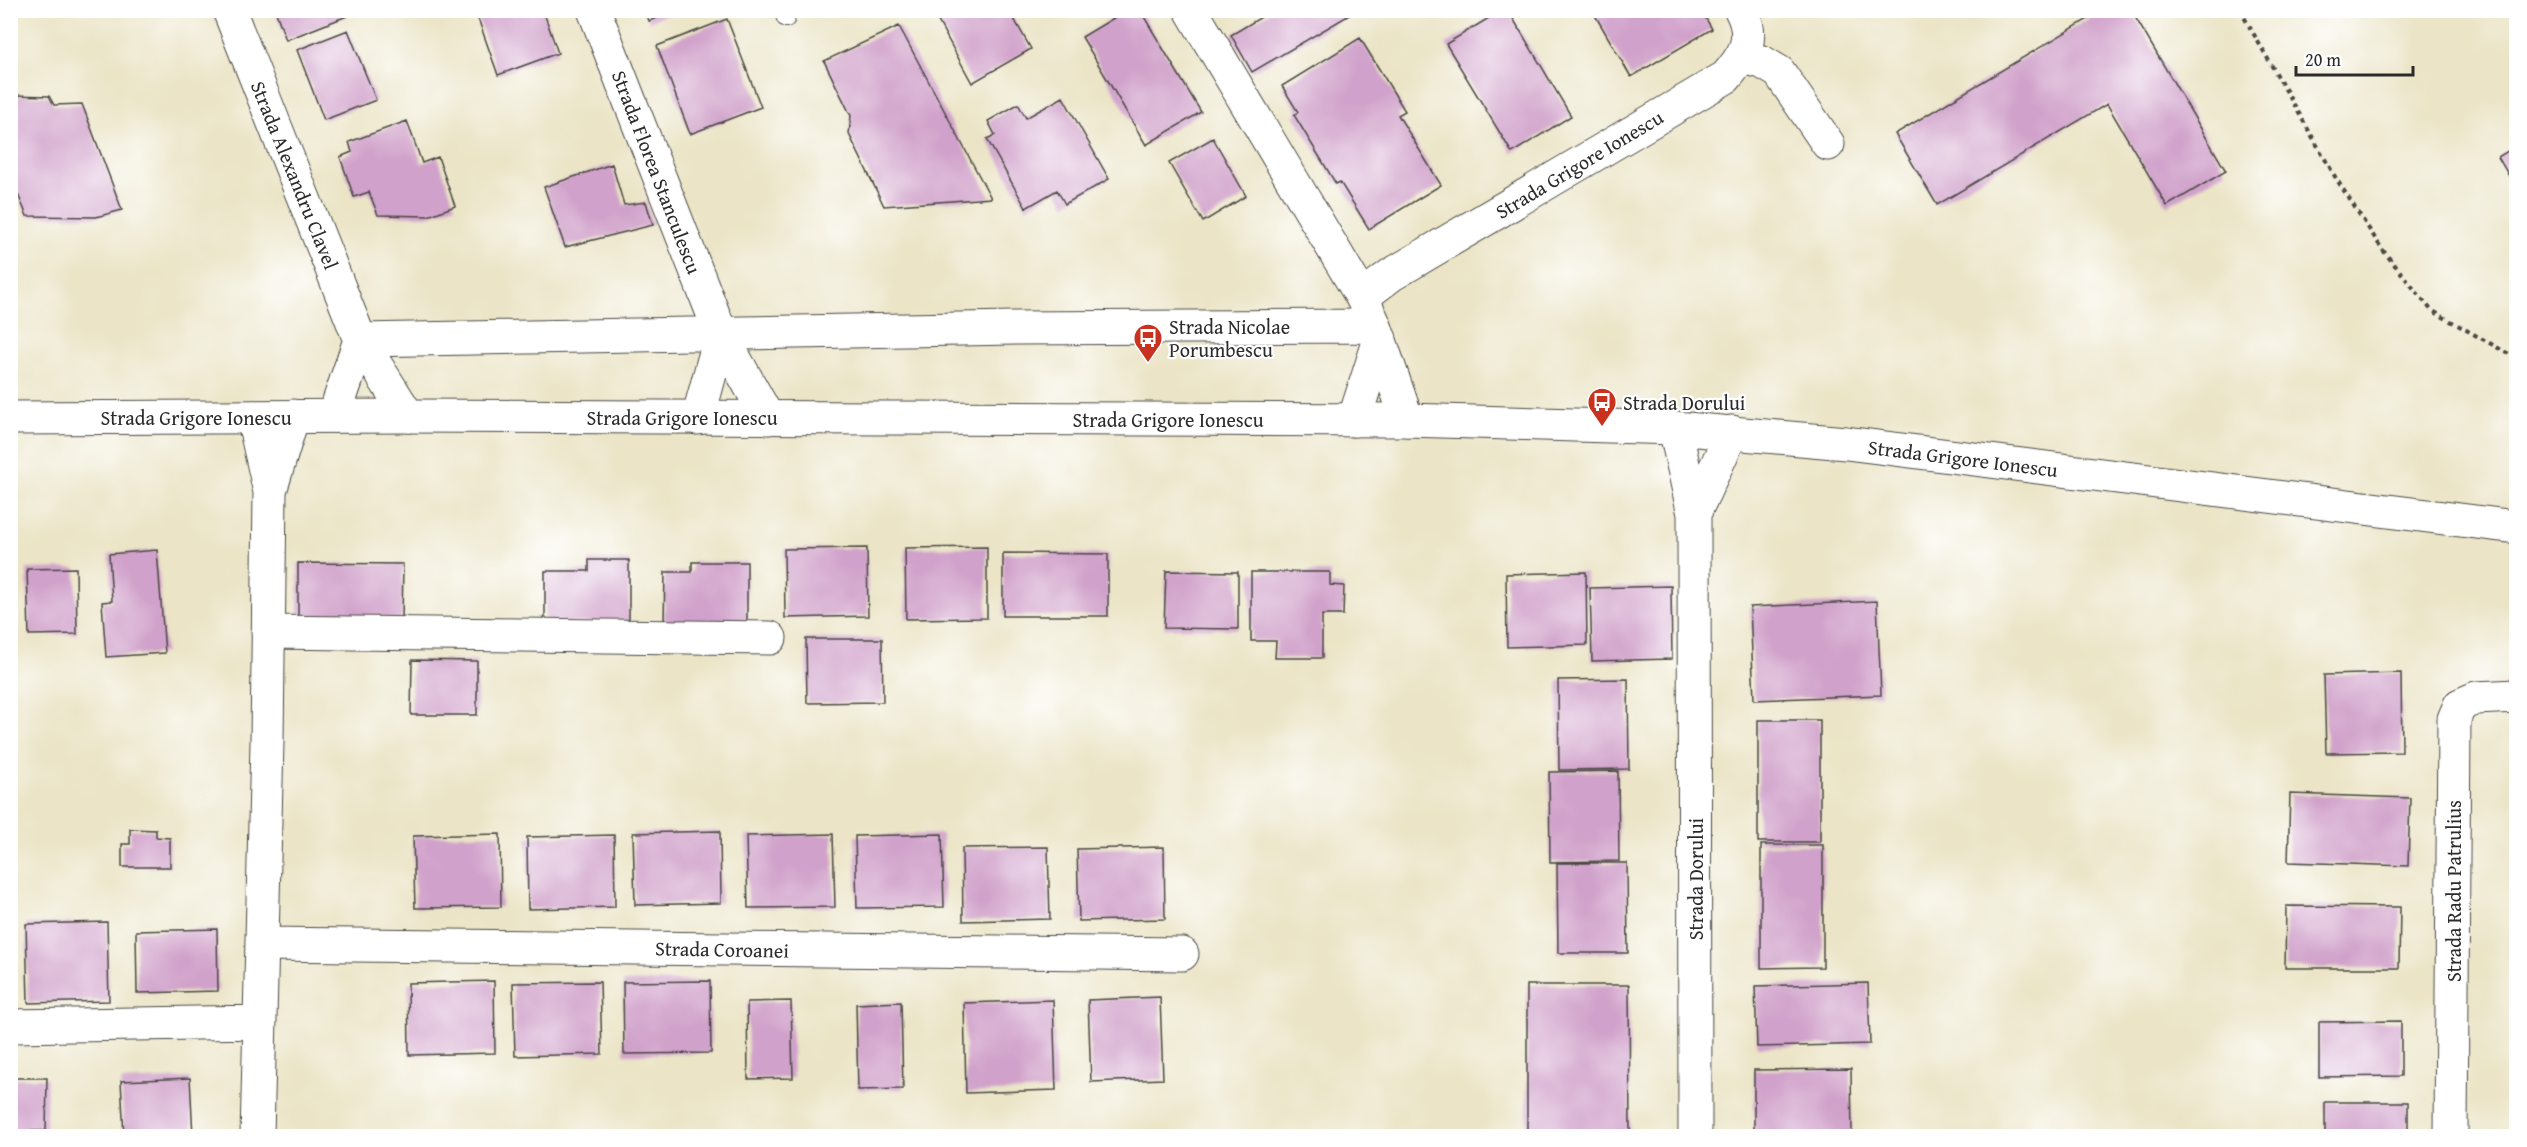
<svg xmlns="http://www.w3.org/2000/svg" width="2527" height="1147" font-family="'Gentium Book Plus',serif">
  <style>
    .building { fill: #d0a1ca }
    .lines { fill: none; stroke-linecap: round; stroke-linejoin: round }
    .service-casing { stroke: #484742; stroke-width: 20 }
    .minor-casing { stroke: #484742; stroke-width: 35 }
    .secondary-casing { stroke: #484742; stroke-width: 35 }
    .path { stroke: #484742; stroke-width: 4; stroke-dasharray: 4.5 4.5; stroke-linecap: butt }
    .service { stroke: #fff; stroke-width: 18 }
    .minor { stroke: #fff; stroke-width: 33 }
    .secondary { stroke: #fff; stroke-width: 33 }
    .labels { text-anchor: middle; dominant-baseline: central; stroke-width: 4.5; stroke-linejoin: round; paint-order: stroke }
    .street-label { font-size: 20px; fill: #2b2b2b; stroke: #fff }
    .poi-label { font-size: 20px; fill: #2b2b2b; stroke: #fff; text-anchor: start }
  </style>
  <rect width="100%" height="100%" fill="#fff"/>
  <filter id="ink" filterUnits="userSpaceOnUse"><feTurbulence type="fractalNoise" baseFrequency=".0167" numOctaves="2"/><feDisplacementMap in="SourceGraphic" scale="12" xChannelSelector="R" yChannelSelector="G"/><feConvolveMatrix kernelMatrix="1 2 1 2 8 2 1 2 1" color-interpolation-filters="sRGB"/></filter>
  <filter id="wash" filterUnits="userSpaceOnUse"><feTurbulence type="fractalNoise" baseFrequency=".008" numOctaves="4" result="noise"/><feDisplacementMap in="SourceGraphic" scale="24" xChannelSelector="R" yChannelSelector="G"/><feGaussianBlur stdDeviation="1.35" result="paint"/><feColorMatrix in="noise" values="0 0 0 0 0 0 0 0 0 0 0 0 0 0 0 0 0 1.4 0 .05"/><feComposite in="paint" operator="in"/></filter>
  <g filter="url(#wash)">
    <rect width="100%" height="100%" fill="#ebe4c6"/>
    <g id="blocks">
      <!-- building -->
      <path class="building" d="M275,10h69l3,6 -61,24z
        M475,10h68l15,43 -60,22z
        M645,10h31v1l-27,10z
        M932,10h77l22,39 -59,34z
        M1127,10h13l61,102 -55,33 -64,-108z
        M1273,10h85l-106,62 -21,-37z
        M1502,10h6l63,106 -59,37 -66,-109z
        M1592,10h109l11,19 -81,48z
        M2103,10h28l95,161 -59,35 -60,-102 -170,101 -42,-71z
        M727,19l34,88 -71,27 -33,-88z
        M899,26l92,172 -107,8 -35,-72 2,-18 -27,-55z
        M348,30l28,70 -52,20 -27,-70z
        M1360,38l45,73 -7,4 43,70 -72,44 -29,-47 -4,2 -42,-69 4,-3 -16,-26z
        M10,95l39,1 5,9 28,-1 40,106 -26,7 -69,-1 -17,-41z
        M1063,97l46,82 -44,25 -8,-14 -31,18 -39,-69 8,-4 -7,-14 30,-17 8,14z
        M407,121l15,42 16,-6 17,49 -27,10 -50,-1 -9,-23 -15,5 -14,-40 12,-5 -3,-10z
        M1213,138l33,58 -43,26 -34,-59z
        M2516,146v26l-7,4 -11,-19z
        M612,164l12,41 22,-3 7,23 -88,22 -21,-60z
        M987,547v71l-81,1 -1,-71z
        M867,548l1,68 -83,2 -1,-69z
        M157,550l8,103 -59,4 -4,-55 10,-1 -3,-47z
        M1003,553l105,1v62h-105z
        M589,560h40v62l-84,1v-52h44z
        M692,562h55v62h-83l1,-52h27z
        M298,563l105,1 -1,56 -104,-1z
        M76,568l1,66 -48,1 -2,-66z
        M1166,571l72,1v57l-74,-1z
        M1251,572h79v13l14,1 -1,29h-21v43h-47l1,-17h-25z
        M1586,572l1,73 -80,2 -1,-73z
        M1671,586l1,73 -80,2 -2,-73z
        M1877,601l4,94 -127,5 -4,-93z
        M806,639h76l1,63 -76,1z
        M412,660l65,1v54h-66z
        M2401,673l1,79 -76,1 -2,-78z
        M1628,679l1,90 -70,1 -1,-90z
        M1758,720h62v122h-62z
        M1618,771l1,90 -69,1 -1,-90z
        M2290,794l120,4 -2,68 -120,-4z
        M130,829l26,1v7l14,1v29h-48v-23h8z
        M720,831l1,72 -86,2 -2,-72z
        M500,834l1,73 -86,1 -2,-72z
        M833,834l2,73 -87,1 -2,-72z
        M942,834l2,73 -87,1 -2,-72z
        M614,835l1,72 -87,2 -1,-72z
        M1761,845h62v122l-62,1z
        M1048,847l2,72 -87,2 -1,-73z
        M1164,847l1,72 -86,2 -2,-72z
        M1557,863h70l1,90h-70z
        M2286,906l114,1 -1,61h-114z
        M107,922l2,79 -81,2 -2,-79z
        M217,929l1,62 -81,2 -1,-62z
        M494,981l1,72 -86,2 -1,-72z
        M710,981l1,72 -87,1 -1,-72z
        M600,982l2,72 -87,2 -2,-73z
        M1868,983l2,61 -113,3 -2,-61z
        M1527,985h102l1,151h-103z
        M1160,997l3,82 -72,3 -3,-82z
        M1053,1000l3,90 -90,3 -2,-90z
        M791,1001l2,77 -45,1 -1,-77z
        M901,1002l2,87 -45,1 -2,-86z
        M2401,1021v55l-82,1v-55z
        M1851,1069l1,67h-98v-66z
        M10,1078h37l-1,53h-36z
        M190,1078l3,58h-69l-3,-55z
        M2325,1102h83v34h-83z"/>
    </g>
  </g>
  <g filter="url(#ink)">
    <use href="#blocks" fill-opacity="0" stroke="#484742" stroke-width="1.5"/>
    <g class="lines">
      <!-- service casing -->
      <g class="service-casing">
        <path id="service" d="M783,10l3,8"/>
      </g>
      <!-- minor casing -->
      <g class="minor-casing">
        <path id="minor" d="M229,10l131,330 48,76
          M594,10l127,324 47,84
          M1191,10l171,287 13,29 32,94
          M1742,57l20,5 17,10 49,72
          M1362,297l29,-22 335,-198c18,-21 30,-38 15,-67
          M360,340l655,-12 360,-2
          M334,416l26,-76
          M253,417l17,75 -3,251 -10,393
          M698,418l23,-84
          M1354,420l26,-81
          M1675,428l19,86 1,622
          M270,491l23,-75
          M1694,514l38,-82
          M268,632l502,6
          M262,944l920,10
          M10,1026l250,-4
          M2451,1136l3,-417 6,-14 16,-7 40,-2"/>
      </g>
      <!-- secondary casing -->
      <g class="secondary-casing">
        <path id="secondary" d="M10,418l398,-2 999,4 268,8 171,15 670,84"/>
      </g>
      <!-- path -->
      <path class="path" d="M2240,10l97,170 45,69 49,61 85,48"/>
      <!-- service -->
      <use href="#service" class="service"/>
      <!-- minor -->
      <use href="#minor" class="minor"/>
      <!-- secondary -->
      <use href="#secondary" class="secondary"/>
    </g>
  </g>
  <!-- icons -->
  <defs>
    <g id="bus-pin" transform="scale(1.5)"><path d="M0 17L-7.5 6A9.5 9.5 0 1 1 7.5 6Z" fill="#c8321e" stroke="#fff"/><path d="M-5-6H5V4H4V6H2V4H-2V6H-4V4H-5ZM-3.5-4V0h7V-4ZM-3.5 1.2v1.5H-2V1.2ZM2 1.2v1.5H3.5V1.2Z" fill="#fff"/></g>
  </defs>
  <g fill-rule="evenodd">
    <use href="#bus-pin" x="1148" y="338"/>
    <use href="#bus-pin" x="1602" y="402"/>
  </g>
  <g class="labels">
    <!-- street labels -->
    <g class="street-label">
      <text transform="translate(1579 164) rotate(-31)">Strada Grigore Ionescu</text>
      <text transform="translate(657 172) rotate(69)">Strada Florea Stanculescu</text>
      <text transform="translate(295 175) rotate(68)">Strada Alexandru Clavel</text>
      <text x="196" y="417">Strada Grigore Ionescu</text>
      <text x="682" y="417">Strada Grigore Ionescu</text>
      <text x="1168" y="419">Strada Grigore Ionescu</text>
      <text transform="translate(1963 458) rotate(7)">Strada Grigore Ionescu</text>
      <text transform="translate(1695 879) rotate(-90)">Strada Dorului</text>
      <text transform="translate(2453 891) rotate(-90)">Strada Radu Patrulius</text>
      <text transform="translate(722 949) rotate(1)">Strada Coroanei</text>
    </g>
    <!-- poi labels -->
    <g class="poi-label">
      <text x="1169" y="326">Strada Nicolae<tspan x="1169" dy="23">Porumbescu</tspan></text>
      <text x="1623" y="402">Strada Dorului</text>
    </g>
  </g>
  <!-- margin -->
  <rect width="2527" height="1147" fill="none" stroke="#fff" stroke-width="36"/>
  <!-- scale -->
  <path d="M2296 66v9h117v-9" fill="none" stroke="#2b2b2b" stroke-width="3"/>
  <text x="2305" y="66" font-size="18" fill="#2b2b2b" stroke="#ffffff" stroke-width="4.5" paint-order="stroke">20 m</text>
</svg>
